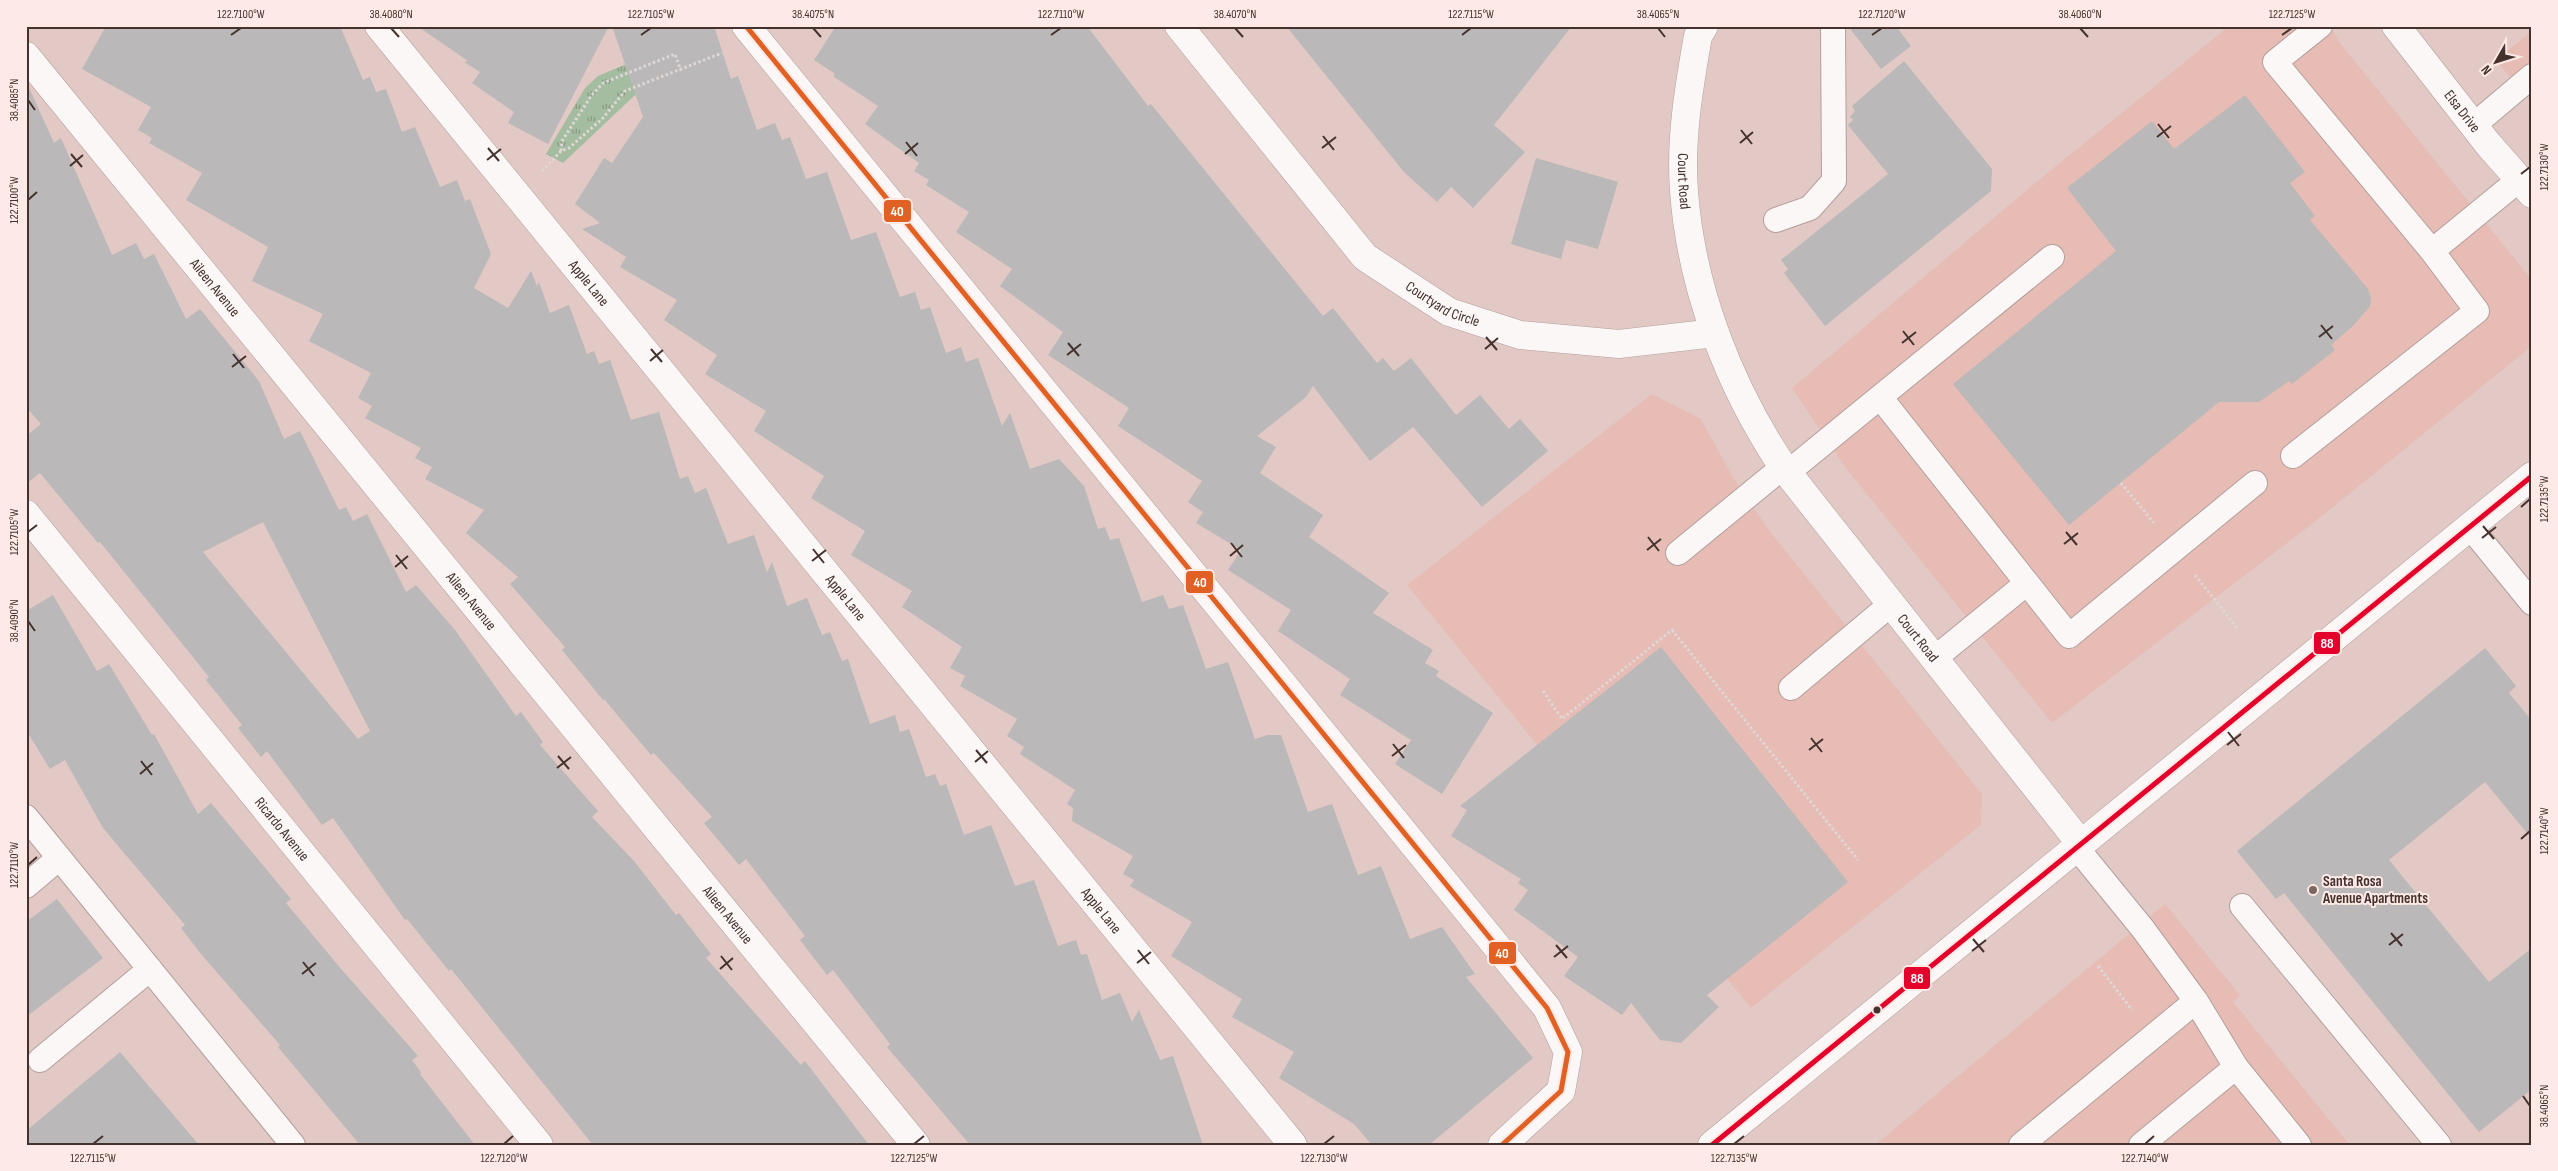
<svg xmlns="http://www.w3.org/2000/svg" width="2558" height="1171" font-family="'Sofia Sans Condensed',sans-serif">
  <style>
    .built { fill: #e6bcb5 }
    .park { fill: url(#park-tufts) }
    .building { fill: #bab8b8; fill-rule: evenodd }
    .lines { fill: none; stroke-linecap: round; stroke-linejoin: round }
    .service-casing { stroke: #b39f9c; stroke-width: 26 }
    .minor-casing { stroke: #b39f9c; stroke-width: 29 }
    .secondary-casing { stroke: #b39f9c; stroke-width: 29 }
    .path { stroke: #dfd7d5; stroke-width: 3; stroke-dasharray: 2.5 2.5; stroke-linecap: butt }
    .service { stroke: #fbf7f6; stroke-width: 24 }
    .minor { stroke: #fbf7f6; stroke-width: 28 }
    .secondary { stroke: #fbf7f6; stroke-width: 28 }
    .bus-1-casing { stroke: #fde9e5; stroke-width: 9 }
    .bus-2-casing { stroke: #fde9e5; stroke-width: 9 }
    .bus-1 { stroke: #e4002b; stroke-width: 5 }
    .bus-2 { stroke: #e16023; stroke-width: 5 }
    .ticks { fill: none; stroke: #44322e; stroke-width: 2 }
    .poi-dot { fill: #7c6763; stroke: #fde9e5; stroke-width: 2 }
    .bus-dot { fill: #44322e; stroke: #fde9e5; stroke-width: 2 }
    .labels { text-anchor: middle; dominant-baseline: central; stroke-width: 4; stroke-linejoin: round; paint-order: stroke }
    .street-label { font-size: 15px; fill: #44322e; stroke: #fde9e5 }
    .poi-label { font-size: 15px; font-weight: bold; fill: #44322e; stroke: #fde9e5; text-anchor: start }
    .line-badge { stroke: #fde9e5; stroke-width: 2 }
    .badge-label { font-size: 14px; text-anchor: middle; font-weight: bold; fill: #fff }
    .neatline { fill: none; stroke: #44322e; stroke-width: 2 }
    .ticks-label { font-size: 12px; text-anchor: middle; fill: #44322e }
  </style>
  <defs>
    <pattern id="park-tufts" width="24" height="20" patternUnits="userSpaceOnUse" patternTransform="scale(1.25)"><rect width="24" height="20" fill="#a4bc9f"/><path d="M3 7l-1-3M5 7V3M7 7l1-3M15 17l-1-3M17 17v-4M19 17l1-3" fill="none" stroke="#879982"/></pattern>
  </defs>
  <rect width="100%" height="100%" fill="#e3c9c5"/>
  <!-- built -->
  <path class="built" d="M2229,26h101l10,17 192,237v66l-215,174 -265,203 -207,-256 -53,-79 248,-209z
    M2532,31v73l-36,-44z
    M1652,394l49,25 33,60 34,50 214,265 -1,31 -230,183 -344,-423z
    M2165,904l75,91 -7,7 117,143h-475z"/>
  <!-- park -->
  <path class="park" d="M679,42l12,32 -57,22 -71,67 -17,-9 39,-66 13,-12z"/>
  <!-- building -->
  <path class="building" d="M106,26h234l23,54 7,-3 6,15 10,-3 16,43 13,-5 25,60 17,-7 8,21 5,-2 21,55 -17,34 34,20 23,-37 6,15 2,-4 11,31 19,-8 18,49 7,-3 5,13 11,-4 21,60 28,-8 21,67 8,-3 7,17 11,-5 22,56 26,-9 13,37 5,-10 15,44 20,-8 15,37 8,-3 12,29 6,-2 22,65 25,-9 5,17 9,-3 17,48 9,-3 5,12 6,-2 18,51 27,-10 24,61 19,-6 24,66 18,-6 5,15 6,-1 15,46 18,-7 12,29 7,-12 21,50 13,-4 30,89h-233l-83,-98 3,-3 -57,-74 -6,5 -27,-35 5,-4 -59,-77 -7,6 -35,-42 8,-6 -58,-64 -3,2 -47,-56 -1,1 -41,-50 3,-3 -55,-63 8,-7 -52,-44 18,-23 -59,-31 7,-12 -17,-9 6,-10 -56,-30 7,-12 -14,-8 13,-25 -62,-32 14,-27 -71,-33 16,-34 -82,-47 16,-27 -53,-30 3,-5 -14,-8 13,-23 -69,-38z
    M417,26h192l-61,118 -40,-21 6,-11 -42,-29 8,-11 -16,-10 4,-1z
    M612,26h102l17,53 7,-3 19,54 18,-7 7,17 8,-3 16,42 21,-7 24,68 25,-8 24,65 15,-5 6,18 9,-3 16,46 15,-6 5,15 12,-4 24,68 8,-13 20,56 29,-10 25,27 14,43 7,-2 5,13 9,-2 23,64 21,-7 6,14 14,-4 23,64 22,-7 27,77 13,-4h13l27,77 24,-8 26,71 23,-9 29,73 32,-12 33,47 -9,3 67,81 -104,87h-57l-18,-21 -75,-46 15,-26 -62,-35 10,-18 -71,-43 21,-34 -62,-36 4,-6 -11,-6 10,-18 -61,-35 1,-13 -6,-4 8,-14 -55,-36 4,-7 -17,-11 10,-17 -57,-33 5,-10 -15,-8 12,-21 -60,-40 10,-16 -61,-36 14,-24 -54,-33 13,-22 -70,-45 12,-20 -61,-37 12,-19 -53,-35 13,-20 -57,-33 6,-10 -44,-28 18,-6 -25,-19 29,-46 8,5 31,-46z
    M836,26h251l61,80 3,-2 172,212 10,-8 44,55 6,-5 11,13 17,-13 45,57 24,-20 29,34 11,-10 28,32 -66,56 -69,-80 -43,34 -57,-75 -7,11 -49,39 19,11 -16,26 63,42 -14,22 80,56 -16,20 60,37 -8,13 14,8 -3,5 57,37 -51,81 -47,-30 16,-24 -71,-45 10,-16 -72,-48 13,-21 -63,-40 13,-20 -45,-27 7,-11 -15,-10 14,-21 -84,-55 11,-18 -81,-53 15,-23 -63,-46 12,-17 -56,-37 13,-20 -43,-27 3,-5 -15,-9 5,-8 -54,-39 13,-18 -44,-29v-4l-20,-13z
    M1286,26h286l-78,99 31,27 -52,56 -22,-21 -14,15 -33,-30z
    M1848,26h48l15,20 -30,23z
    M1904,61l88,108 -1,22 -166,135 -41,-53 4,-4 -7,-9 107,-86 -40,-49 5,-5 -3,-3 5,-6 -3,-5z
    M26,81l28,62 7,-5 51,117 24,-12 8,16 10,-5 32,65 14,-10 59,72 25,58 16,-8 39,79 7,-3 7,14 14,-7 39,78 10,-7 39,45 61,86 5,-4 22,30 -3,3 58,66 -6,6 42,44 42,54 3,-2 32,41 -5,4 95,107 4,-4 64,84h-276l-142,-176 -2,2 -42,-52 -2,1 -72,-102 -11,7 -55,-74 -6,6 -23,-29 4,-3 -36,-45 3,-3 -109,-135 -2,1 -58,-70 -14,11v-48l15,-12 -15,-17zM263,522l107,209 -12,8 -155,-187z
    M2245,95l60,77 -15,11 25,33 -5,4 58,69 3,9 -1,8 -16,19 -23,20 4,5 -43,34 -3,-3 -30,21h-40l-150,123 -116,-141 163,-133 -49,-63 85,-67 22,28z
    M1536,158l82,24 -20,67 -32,-9 -5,19 -50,-15z
    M53,595l44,76 12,-7 43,71 2,-1 44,80 13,-11 80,96 -5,4 56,67 76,86 -6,4 9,12 -1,2 55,71h-115l-82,-98 2,-2 -79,-91 -20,-26 4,-3 -82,-97 -38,-68 -15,9 -24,-39v-119z
    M1661,647l187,235 -141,113 12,12 -38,36 -21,-3 -29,-37 -9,12 -58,-39 14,-19 -64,-47 14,-20 -10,-7 3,-4 -70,-43 16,-26 -7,-4z
    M2485,648l31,38 -7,7 23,28v118l-47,-57 -96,78 100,122 43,-34v141l-53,43 -195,-239 -8,6 -39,-48z
    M57,899l46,59 -77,59v-95z
    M120,1052l79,93h-173v-14z"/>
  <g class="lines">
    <!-- service casing -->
    <g class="service-casing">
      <path id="service" d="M2320,26l-45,36 157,189
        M2474,125l58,-49
        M1776,220l34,-12 24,-27 -1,-155
        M2293,456l184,-145 -45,-60 88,-72
        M1787,473l93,-76
        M2470,527l62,76
        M1678,553l105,-86
        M2027,583l-147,-186 172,-140
        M1935,658l92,-75 42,53 186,-153
        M1791,688l100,-84
        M26,817l267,328
        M26,886l33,-28
        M2242,906l197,239
        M2196,1001l40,66 63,78
        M40,1060l110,-91
        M2021,1145l175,-144 -53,-72 -66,-81
        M2141,1145l95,-78"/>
    </g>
    <!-- minor casing -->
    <g class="minor-casing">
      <g id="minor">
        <path id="s1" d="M379,26l914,1119"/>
        <path d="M746,26l801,982 21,44 -7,39 -59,54"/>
        <path id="s2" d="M1179,26l186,231 84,55 71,23 99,9 96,-11"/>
        <path id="s3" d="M1704,26l-6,10c-9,51 -18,103 -14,155 7,97 45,195 99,276l298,377"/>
        <path id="s4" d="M2396,26l92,118 44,50"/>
        <path id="s5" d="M26,56l890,1089"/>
        <path id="s6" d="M26,514l513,631"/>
      </g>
    </g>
    <!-- secondary casing -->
    <g class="secondary-casing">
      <path id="secondary" d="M1712,1145l820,-669"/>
    </g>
    <!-- path -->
    <path class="path" d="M561,151l1,-10 29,-45 12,-13 72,-29 6,17
      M542,171l19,-20 8,-3 33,-29 23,-28 97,-38
      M2121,483l33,40
      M2195,575l42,53
      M1543,691l19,28 110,-89 186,230
      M2098,966l34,44"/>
    <!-- service -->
    <use href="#service" class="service"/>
    <!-- minor -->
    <use href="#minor" class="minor"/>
    <!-- secondary -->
    <use href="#secondary" class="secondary"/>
    <!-- bus-1 casing -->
    <g class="bus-1-casing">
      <path id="bus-1" d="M1712,1145l820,-669"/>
    </g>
    <!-- bus-2 casing -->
    <g class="bus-2-casing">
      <path id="bus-2" d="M746,26l801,982 21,44 -7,39 -59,54"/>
    </g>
    <!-- bus-1 -->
    <use href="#bus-1" class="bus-1"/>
    <!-- bus-2 -->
    <use href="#bus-2" class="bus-2"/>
  </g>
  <!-- ticks -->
  <path class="ticks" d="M391,28l8,9M813,28l8,9M1235,28l8,9M1658,28l7,9M2080,28l8,9M231,35l10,-7M641,35l10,-7M1051,35l10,-7M1462,35l9,-7M1872,35l10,-7M2282,35l10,-7M28,100l7,10M2158,124l11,14M1741,130l11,14M1323,136l11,14M2157,137l14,-11M906,142l11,14M1740,143l13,-11M488,148l11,13M1322,148l14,-11M71,154l11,13M905,154l13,-11M487,160l14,-11M70,166l13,-11M2521,174l9,-7M28,200l9,-8M2321,325l11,14M1903,331l11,14M1486,337l11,13M2319,337l14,-11M1068,343l11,13M1902,343l14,-11M651,349l11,13M1485,349l13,-11M233,354l11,14M1067,355l14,-11M650,361l13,-11M232,367l14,-11M2521,507l9,-8M2483,526l11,13M28,532l9,-7M2066,532l11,13M1648,537l11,14M2482,538l14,-11M1231,543l11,14M2064,544l14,-11M813,549l11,14M1647,550l14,-11M396,555l11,14M1230,556l13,-11M812,561l14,-11M395,567l13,-11M28,621l7,10M2228,732l11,14M1811,738l11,14M1393,744l11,14M2227,745l14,-11M976,750l11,13M1809,750l14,-11M558,756l11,13M1392,756l14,-11M141,761l11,14M975,762l13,-11M557,768l14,-11M140,774l13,-11M2521,839l9,-8M28,865l9,-8M2391,933l11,13M1973,939l11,13M1556,945l11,13M2389,945l14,-11M1138,950l11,14M1972,951l14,-11M721,956l11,14M1554,957l14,-11M303,962l11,14M1137,963l14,-11M720,969l13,-11M302,974l14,-11M2523,1096l7,10M93,1144l10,-8M504,1144l9,-8M914,1144l10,-8M1324,1144l10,-8M1734,1144l10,-8M2145,1144l9,-8"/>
  <!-- markers -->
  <circle class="poi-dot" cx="2313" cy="890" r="5"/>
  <circle class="bus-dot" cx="1877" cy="1010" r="4.5"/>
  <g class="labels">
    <!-- street labels -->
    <g class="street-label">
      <text stroke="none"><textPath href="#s4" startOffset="108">Elsa Drive</textPath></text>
      <text stroke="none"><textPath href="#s3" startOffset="158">Court Road</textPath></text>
      <text stroke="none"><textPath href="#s1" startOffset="332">Apple Lane</textPath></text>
      <text stroke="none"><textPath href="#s5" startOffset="299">Aileen Avenue</textPath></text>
      <text stroke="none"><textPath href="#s2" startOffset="388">Courtyard Circle</textPath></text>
      <text stroke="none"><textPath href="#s1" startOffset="738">Apple Lane</textPath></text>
      <text stroke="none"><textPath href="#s5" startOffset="704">Aileen Avenue</textPath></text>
      <text stroke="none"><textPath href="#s3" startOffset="682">Court Road</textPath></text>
      <text stroke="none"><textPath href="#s6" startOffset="406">Ricardo Avenue</textPath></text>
      <text stroke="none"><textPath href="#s1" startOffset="1142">Apple Lane</textPath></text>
      <text stroke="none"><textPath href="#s5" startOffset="1109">Aileen Avenue</textPath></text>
    </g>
    <!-- poi labels -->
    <g class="poi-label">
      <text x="2323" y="881">Santa Rosa<tspan x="2323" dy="17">Avenue Apartments</tspan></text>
    </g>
  </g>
  <g class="line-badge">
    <rect x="883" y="199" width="29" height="24" rx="5" fill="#e16023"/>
    <rect x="1185" y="570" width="29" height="24" rx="5" fill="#e16023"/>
    <rect x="2313" y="631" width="28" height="24" rx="5" fill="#e4002b"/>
    <rect x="1488" y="941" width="29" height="24" rx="5" fill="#e16023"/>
    <rect x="1903" y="966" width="28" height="24" rx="5" fill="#e4002b"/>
  </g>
  <g class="badge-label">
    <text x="897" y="216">40</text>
    <text x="1200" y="587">40</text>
    <text x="2327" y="648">88</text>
    <text x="1502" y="958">40</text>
    <text x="1917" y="983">88</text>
  </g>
  <!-- border -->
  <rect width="2558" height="1171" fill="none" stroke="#fde9e5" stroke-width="55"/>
  <!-- north arrow -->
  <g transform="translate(2496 62) rotate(231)" stroke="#fde9e5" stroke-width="4" paint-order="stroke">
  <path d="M0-4L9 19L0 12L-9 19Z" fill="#44322e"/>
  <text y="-8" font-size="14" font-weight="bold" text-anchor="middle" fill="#44322e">N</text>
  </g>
  <rect x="28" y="28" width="2502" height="1116" class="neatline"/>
  <g class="ticks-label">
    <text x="241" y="18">122.7100°W</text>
    <text x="391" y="18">38.4080°N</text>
    <text x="651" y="18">122.7105°W</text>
    <text x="813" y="18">38.4075°N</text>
    <text x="1061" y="18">122.7110°W</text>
    <text x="1235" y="18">38.4070°N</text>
    <text x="1471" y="18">122.7115°W</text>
    <text x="1658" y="18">38.4065°N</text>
    <text x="1882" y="18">122.7120°W</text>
    <text x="2080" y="18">38.4060°N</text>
    <text x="2292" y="18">122.7125°W</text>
    <text transform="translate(14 100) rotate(-90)" y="4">38.4085°N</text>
    <text transform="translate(2544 167) rotate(-90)" y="4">122.7130°W</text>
    <text transform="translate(14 200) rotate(-90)" y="4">122.7100°W</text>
    <text transform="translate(2544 499) rotate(-90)" y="4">122.7135°W</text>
    <text transform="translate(14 532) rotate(-90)" y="4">122.7105°W</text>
    <text transform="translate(14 621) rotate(-90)" y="4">38.4090°N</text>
    <text transform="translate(2544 831) rotate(-90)" y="4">122.7140°W</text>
    <text transform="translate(14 865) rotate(-90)" y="4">122.7110°W</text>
    <text transform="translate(2544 1106) rotate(-90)" y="4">38.4065°N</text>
    <text x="93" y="1162">122.7115°W</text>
    <text x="504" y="1162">122.7120°W</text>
    <text x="914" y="1162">122.7125°W</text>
    <text x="1324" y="1162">122.7130°W</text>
    <text x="1734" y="1162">122.7135°W</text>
    <text x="2145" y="1162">122.7140°W</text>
  </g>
</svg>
